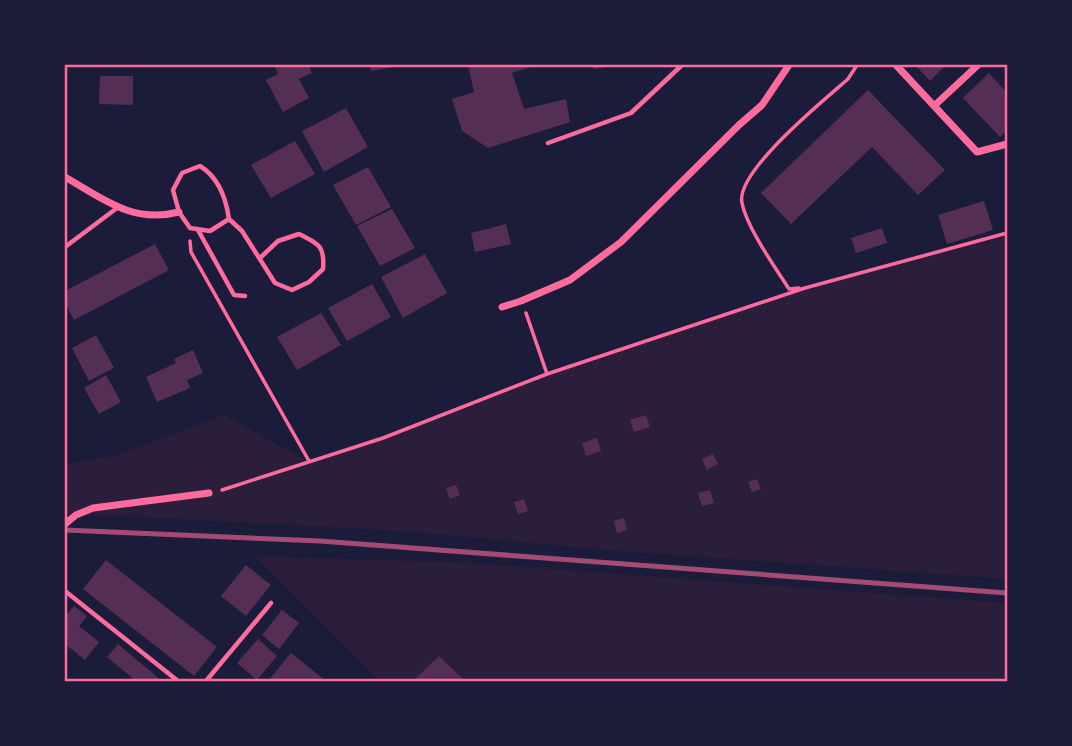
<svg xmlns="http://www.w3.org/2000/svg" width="1072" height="746" font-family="'DM Sans',sans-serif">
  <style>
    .green { fill: #2a1e3b }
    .building { fill: #542f53 }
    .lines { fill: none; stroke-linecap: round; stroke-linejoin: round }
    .path { stroke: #ff6b9d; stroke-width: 3.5 }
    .service { stroke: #ff6b9d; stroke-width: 4.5 }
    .minor { stroke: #ff6b9d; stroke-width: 7 }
    .rail { stroke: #a44b75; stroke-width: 5 }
    .neatline { fill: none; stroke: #ff6b9d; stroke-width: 2.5 }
  </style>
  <rect width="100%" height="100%" fill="#1b1b3a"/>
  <!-- green -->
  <path class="green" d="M1007,234v345l-388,-28 -217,-20 -262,-14 -64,-2 -11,3v-54l53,-9 106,-40 85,47 74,-24 164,-64 233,-77z
    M255,556l217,7 535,40v78h-627z"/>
  <!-- building -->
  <path class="building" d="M274,65h34l4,8 -13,6 10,19 -26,14 -17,-32 12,-6z
    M370,65h30l1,1 -30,5z
    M468,65h69l-25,8 12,36 42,-10 4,23 -82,26 -26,-17 -10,-32 22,-7z
    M588,65h22v1l-16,3z
    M915,65h31l-16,16z
    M989,73l18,20v37l-7,7 -37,-39z
    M100,76h33v29l-34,-1z
    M868,90l77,80 -27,25 -46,-48 -81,77 -30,-31z
    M346,108l22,39 -44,25 -22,-41z
    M295,141l20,33 -44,24 -20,-33z
    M368,167l23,40 -35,18 -23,-40z
    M984,201l9,29 -46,14 -9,-29z
    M392,209l23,39 -35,18 -23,-40z
    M506,224l5,20 -36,8 -4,-19z
    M882,228l5,15 -31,10 -5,-15z
    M155,244l14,26 -95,50 -9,-17v-12z
    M425,254l22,39 -44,25 -22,-41z
    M372,284l19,33 -44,24 -19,-33z
    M321,313l20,32 -44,25 -20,-33z
    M96,335l18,33 -25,13 -17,-33z
    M193,350l10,23 -16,7 3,8 -33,14 -11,-25 30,-14 -2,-4z
    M106,375l15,27 -22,12 -15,-26z
    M646,415l4,12 -16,5 -4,-12z
    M597,438l4,13 -15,5 -4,-13z
    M713,454l5,10 -11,6 -5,-11z
    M757,479l4,10 -9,3 -4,-10z
    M456,485l4,10 -10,4 -4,-11z
    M710,490l4,13 -12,3 -4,-13z
    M524,499l4,12 -10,3 -4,-12z
    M624,518l3,12 -10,3 -3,-12z
    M106,560l111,87 -23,29 -111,-87z
    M246,565l25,20 -25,31 -25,-20z
    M74,606l13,10 -8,10 20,16 -14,18 -20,-16v-35l2,5z
    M282,610l17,13 -20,26 -17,-14z
    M258,639l19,17 -20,24 -20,-17z
    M118,644l44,37h-26l-29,-24z
    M291,653l35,28h-58z
    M439,656l26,25h-52z"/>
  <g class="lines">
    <!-- path -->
    <path class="path" d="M190,241l1,11 118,209
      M799,288l-10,1c-14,-22 -42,-61 -47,-86 -7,-31 82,-103 106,-124l9,-14
      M526,313l21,61
      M222,490l161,-52 164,-64 258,-86 202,-55"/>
    <!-- service -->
    <path class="service" d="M548,143l83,-30 51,-48
      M200,166c18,11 26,32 29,53l-19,12 -20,-3 -11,-16 -6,-22 9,-17z
      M229,219l13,12 33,52 17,7 17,-8 14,-13c2,-24 -5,-25 -24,-35l-21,7 -18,17
      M198,230l36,65 11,1
      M65,247l52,-39
      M65,591l113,90
      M206,681l65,-78"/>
    <!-- minor -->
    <path class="minor" d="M896,65l81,87 30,-8
      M934,106l44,-41
      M65,177c38,22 68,47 114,35
      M502,307l19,-6 49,-21 51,-38 118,-117 23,-20 27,-40
      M65,524l11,-9 17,-7 116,-15"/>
    <!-- rail -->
    <path class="rail" d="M65,530l255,11 687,52"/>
  </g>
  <!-- border -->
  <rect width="1072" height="746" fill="none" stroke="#1b1b3a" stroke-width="133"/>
  <rect x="66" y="66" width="940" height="614" class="neatline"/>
</svg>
